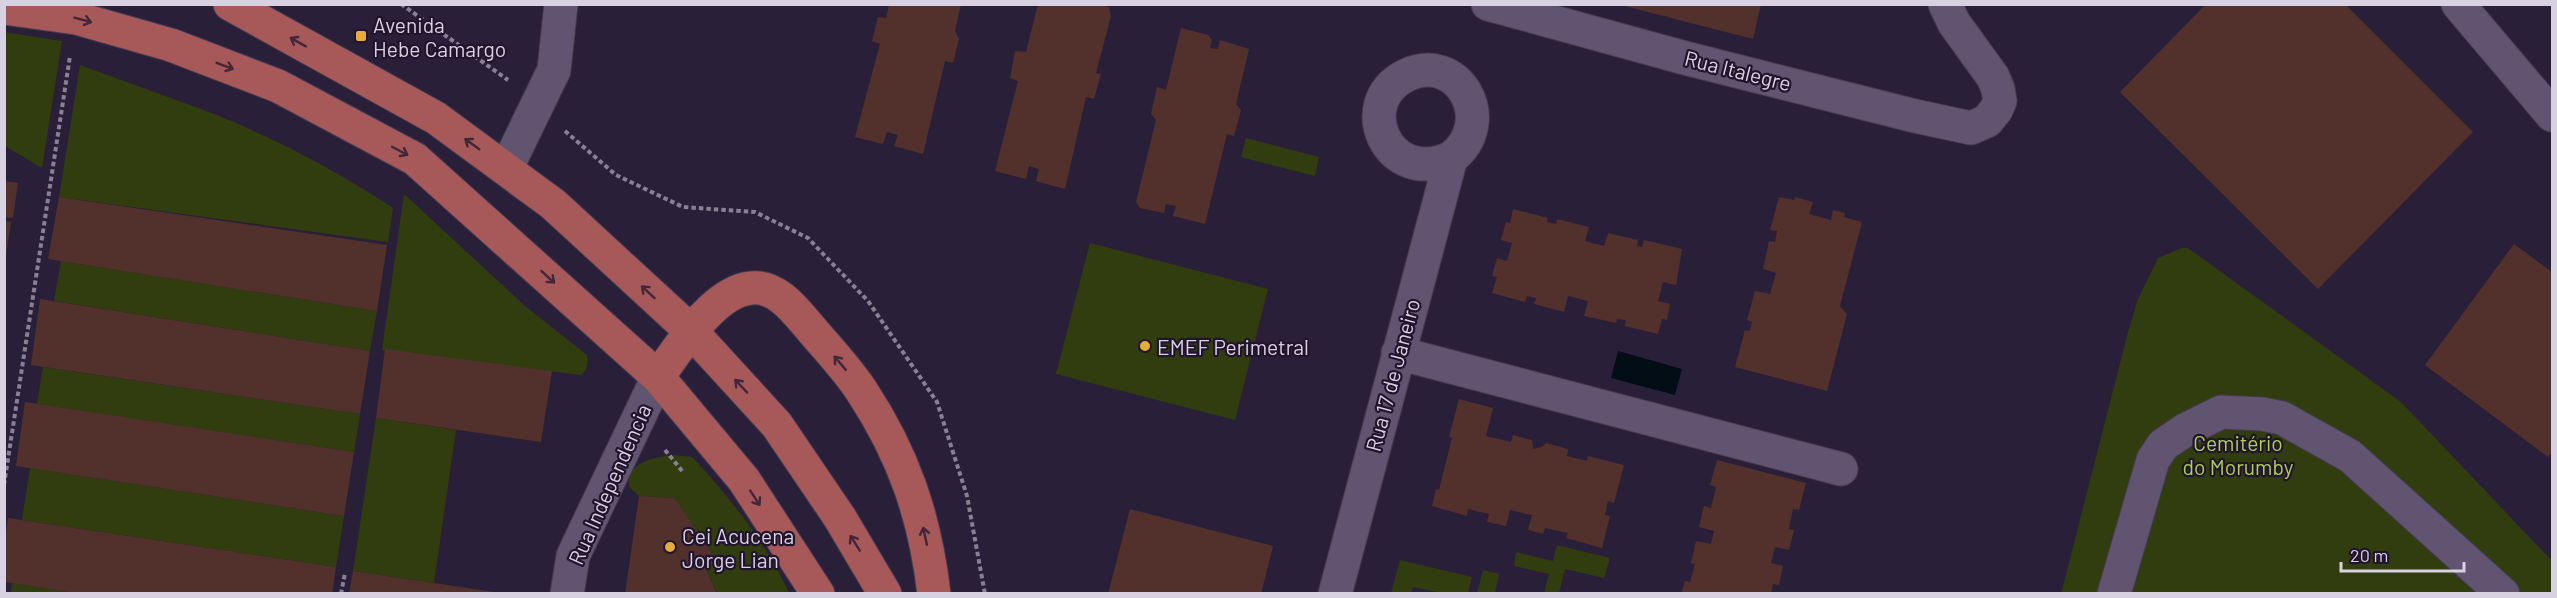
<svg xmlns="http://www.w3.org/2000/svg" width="2557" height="598" font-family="Barlow,sans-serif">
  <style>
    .green { fill: #313d0e }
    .water { fill: #030d15 }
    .building { fill: #52312c }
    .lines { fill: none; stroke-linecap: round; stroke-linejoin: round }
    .minor-casing { stroke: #463c52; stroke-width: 35 }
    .major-casing { stroke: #463c52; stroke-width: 35 }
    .path { stroke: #898095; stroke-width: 4; stroke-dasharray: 4.5 3; stroke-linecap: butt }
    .minor { stroke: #605471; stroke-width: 33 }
    .major { stroke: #a75859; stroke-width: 33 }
    .oneway { stroke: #422639 }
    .poi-dot { fill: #e5ad36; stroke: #21152e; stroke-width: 2 }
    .labels { text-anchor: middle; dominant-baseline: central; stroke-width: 4.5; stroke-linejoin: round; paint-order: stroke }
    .poi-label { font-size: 21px; fill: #d8d1e2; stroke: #21152e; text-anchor: start }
    .street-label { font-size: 21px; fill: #d8d1e2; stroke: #21152e }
    .park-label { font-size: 21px; fill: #adcf53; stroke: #21152e }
  </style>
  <rect width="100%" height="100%" fill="#2a1f39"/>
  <!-- green -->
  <path class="green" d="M4,32l58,9 -20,127 -37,-22z
    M80,65c40,15 81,29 121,44 66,25 133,60 192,99l-5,34 -329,-45z
    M1246,138l73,19 -4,19 -74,-19z
    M404,194l121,112 62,49c1,9 1,14 -6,20l-199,-25z
    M1090,243l178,46 -33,131 -179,-46z
    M2182,248h6l213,154 151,159v32l-491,1 67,-262 10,-33 20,-41z
    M61,261l316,50 -7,40 -316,-50z
    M43,367l317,47 -6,38 -317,-48z
    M376,418l80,12 -22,153 -81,-12z
    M673,455l19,2c38,40 74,86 97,136h-72l-11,-24 12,-7 -43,-64 -36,-2 -10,-9c-2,-26 24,-29 44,-32z
    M30,468l314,48 -8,51 -314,-47z
    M1557,545l53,13 -6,20 -39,-9 -6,24h-15l5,-19 -35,-8 2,-14 37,9z
    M1400,560l72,17 -4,16h-25l-30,-6 -2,6h-20z
    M1483,570l16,4 -4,19h-18z
    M12,583l67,10h-68z"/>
  <!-- water -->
  <path class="water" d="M1618,351l64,18 -7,26 -64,-17z"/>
  <!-- building -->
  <path class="building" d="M889,4h72l-6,27 4,8 -6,24 -8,-2 -22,93 -29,-8 4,-11 -11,-3 -4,12 -28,-7 25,-93 -8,-3 6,-24 8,1z
    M1038,4h61l10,3 2,9 -15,57 5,1 -7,25 -8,-2 -21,92 -29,-8 3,-12 -10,-3 -3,13 -31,-8 23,-90 -8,-3 5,-27 11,1z
    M1617,4h144l-8,35z
    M2206,4h139l128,128 -155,157 -198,-197z
    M1181,28l27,7 4,5 -2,8 8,1 2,-9 29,9 -13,55 5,6 -7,26 -7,-2 -22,90 -32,-8 3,-10 -10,-2 -2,9 -24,-5 -4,-6 20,-82 -5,-6 6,-27 9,3z
    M4,181l14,2 -5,35 -9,-1z
    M59,197l328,48 -10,66 -329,-52z
    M1779,197l15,3 1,-3 18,5 -4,12 22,6 2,-10 12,3 -1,4 18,5 -22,84 7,8 -20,77 -92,-24 10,-37 5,1 2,-9 -5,-2 8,-29 15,3 6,-21 -13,-4 6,-28 6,1 2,-11 -7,-1z
    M1513,209l35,9 -1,4 9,2 1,-5 32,8 -4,14 19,5 4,-13 30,7 -1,6 5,1 2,-7 38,9 -6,36 -13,-3 -5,19 12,3 -3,16 -5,-1 -4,15 -33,-8 1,-6 -9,-1 -1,4 -32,-7 4,-15 -20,-5 -4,16 -30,-8 2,-6 -9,-2 -2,6 -33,-9 5,-16 -5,-1 5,-18 10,3 5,-18 -11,-3 5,-18 4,1z
    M4,221l7,1 -5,33 -2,-1z
    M2514,244l38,28v180l-4,5 -123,-92z
    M40,299l330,52 -10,63 -329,-49z
    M385,349l167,22 -11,71 -165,-24z
    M1459,399l34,9 -7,28 25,6 2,-7 19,5 1,9 9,-2 4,-4 22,6 -1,7 20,5 1,-5 36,9 -10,38 -6,-2 -3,14 5,1 -8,32 -36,-10 2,-5 -23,-5 -2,6 -15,-4 4,-15 -22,-5 -4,16 -19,-4 2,-8 -21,-5 -1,7 -35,-10 4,-17 3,1 13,-52 -3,-1z
    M25,402l329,50 -10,64 -328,-50z
    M1717,460l89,23 -7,27 -6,-1 -4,20 5,1 -5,20 -14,-3 -4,16 12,3 -4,19 -6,-1 -2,10h-90l4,-13 5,1 5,-18 -4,-1 5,-22 15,3 3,-13 -15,-4 5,-21 7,2 5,-21 -6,-2z
    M639,496l36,2 43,64 -12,7 11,25h-92z
    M1130,509l143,37 -12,48h-153z
    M8,518l328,49 -4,27h-249l-78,-12v-42z
    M353,571l141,21v2h-145z"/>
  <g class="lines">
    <!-- minor casing -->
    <g class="minor-casing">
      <path id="minor" d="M1488,4l197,54 230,58 56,12 16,-7 9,-11 4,-9 -2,-12 -5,-12 -39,-54 -9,-19
        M2458,4l94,111
        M506,169l48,-99 7,-66
        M1398,353l443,116
        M567,594l6,-38 85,-179
        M1335,594l116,-436c48,-36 7,-109 -46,-82 -53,27 -18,111 46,82
        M2114,594l39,-134 10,-15 22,-15 36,-18 41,2 20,4 68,38 153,138"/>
    </g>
    <!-- major casing -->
    <g class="major-casing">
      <path id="major" d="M230,4l206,114 117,86 138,127 86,94 63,93 45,76
        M4,8l72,10 95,27 107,41 137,73 243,218 86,103 74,114
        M658,377c20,-28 56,-86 93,-89 27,-3 46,25 61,42 17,20 35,39 49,60 43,65 64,127 73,204"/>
    </g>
    <!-- path -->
    <path class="path" d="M401,4l107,76
      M565,131l51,44 67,32 72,5 53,26 60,63 69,101 30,94 18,98
      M665,450l18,22
      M4,485l66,-429
      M341,594l4,-21"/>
    <!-- minor -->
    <use href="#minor" class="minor"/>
    <!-- major -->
    <use href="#major" class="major"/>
  </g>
  <!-- one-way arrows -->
  <defs><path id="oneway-shaft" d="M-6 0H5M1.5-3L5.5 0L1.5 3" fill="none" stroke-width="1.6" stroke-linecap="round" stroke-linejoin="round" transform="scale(1.5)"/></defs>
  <g class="oneway">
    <use href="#oneway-shaft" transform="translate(83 20) rotate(15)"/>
    <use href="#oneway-shaft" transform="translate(298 42) rotate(-151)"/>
    <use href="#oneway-shaft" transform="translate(225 66) rotate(21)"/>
    <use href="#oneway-shaft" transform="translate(472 144) rotate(-144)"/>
    <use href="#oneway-shaft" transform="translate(400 151) rotate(28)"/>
    <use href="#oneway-shaft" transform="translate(548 277) rotate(42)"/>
    <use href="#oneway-shaft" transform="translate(648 292) rotate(-137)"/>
    <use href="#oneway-shaft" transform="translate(840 363) rotate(-130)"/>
    <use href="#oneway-shaft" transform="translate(741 386) rotate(-133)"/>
    <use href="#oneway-shaft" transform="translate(755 498) rotate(57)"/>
    <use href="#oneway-shaft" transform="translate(925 536) rotate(-102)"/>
    <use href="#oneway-shaft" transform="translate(855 543) rotate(-122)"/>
  </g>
  <!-- markers -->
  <g class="poi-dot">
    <rect x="355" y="30" width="12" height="12" rx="3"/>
    <circle cx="1145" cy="346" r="6"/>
    <circle cx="670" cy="547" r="6"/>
  </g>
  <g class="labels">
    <!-- poi labels -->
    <g class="poi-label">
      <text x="373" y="24">Avenida<tspan x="373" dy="24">Hebe Camargo</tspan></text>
      <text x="1157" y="346">EMEF Perimetral</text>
      <text x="682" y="535">Cei Acucena<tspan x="682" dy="24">Jorge Lian</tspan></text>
    </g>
    <!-- street labels -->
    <g class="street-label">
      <text transform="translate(1738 70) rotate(14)">Rua Italegre</text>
      <text transform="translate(1392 375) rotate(-75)">Rua 17 de Janeiro</text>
      <text transform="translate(609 484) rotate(-66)">Rua Independencia</text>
    </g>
    <!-- park labels -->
    <g class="park-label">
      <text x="2238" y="442">Cemitério<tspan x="2238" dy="24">do Morumby</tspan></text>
    </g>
  </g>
  <!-- border -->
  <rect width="2557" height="598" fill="none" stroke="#d8d1e2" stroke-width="12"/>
  <!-- scale -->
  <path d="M2341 562v9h123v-9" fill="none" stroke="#d8d1e2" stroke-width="3"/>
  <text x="2350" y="562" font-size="18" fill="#d8d1e2" stroke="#21152e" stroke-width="4.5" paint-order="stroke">20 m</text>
</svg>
